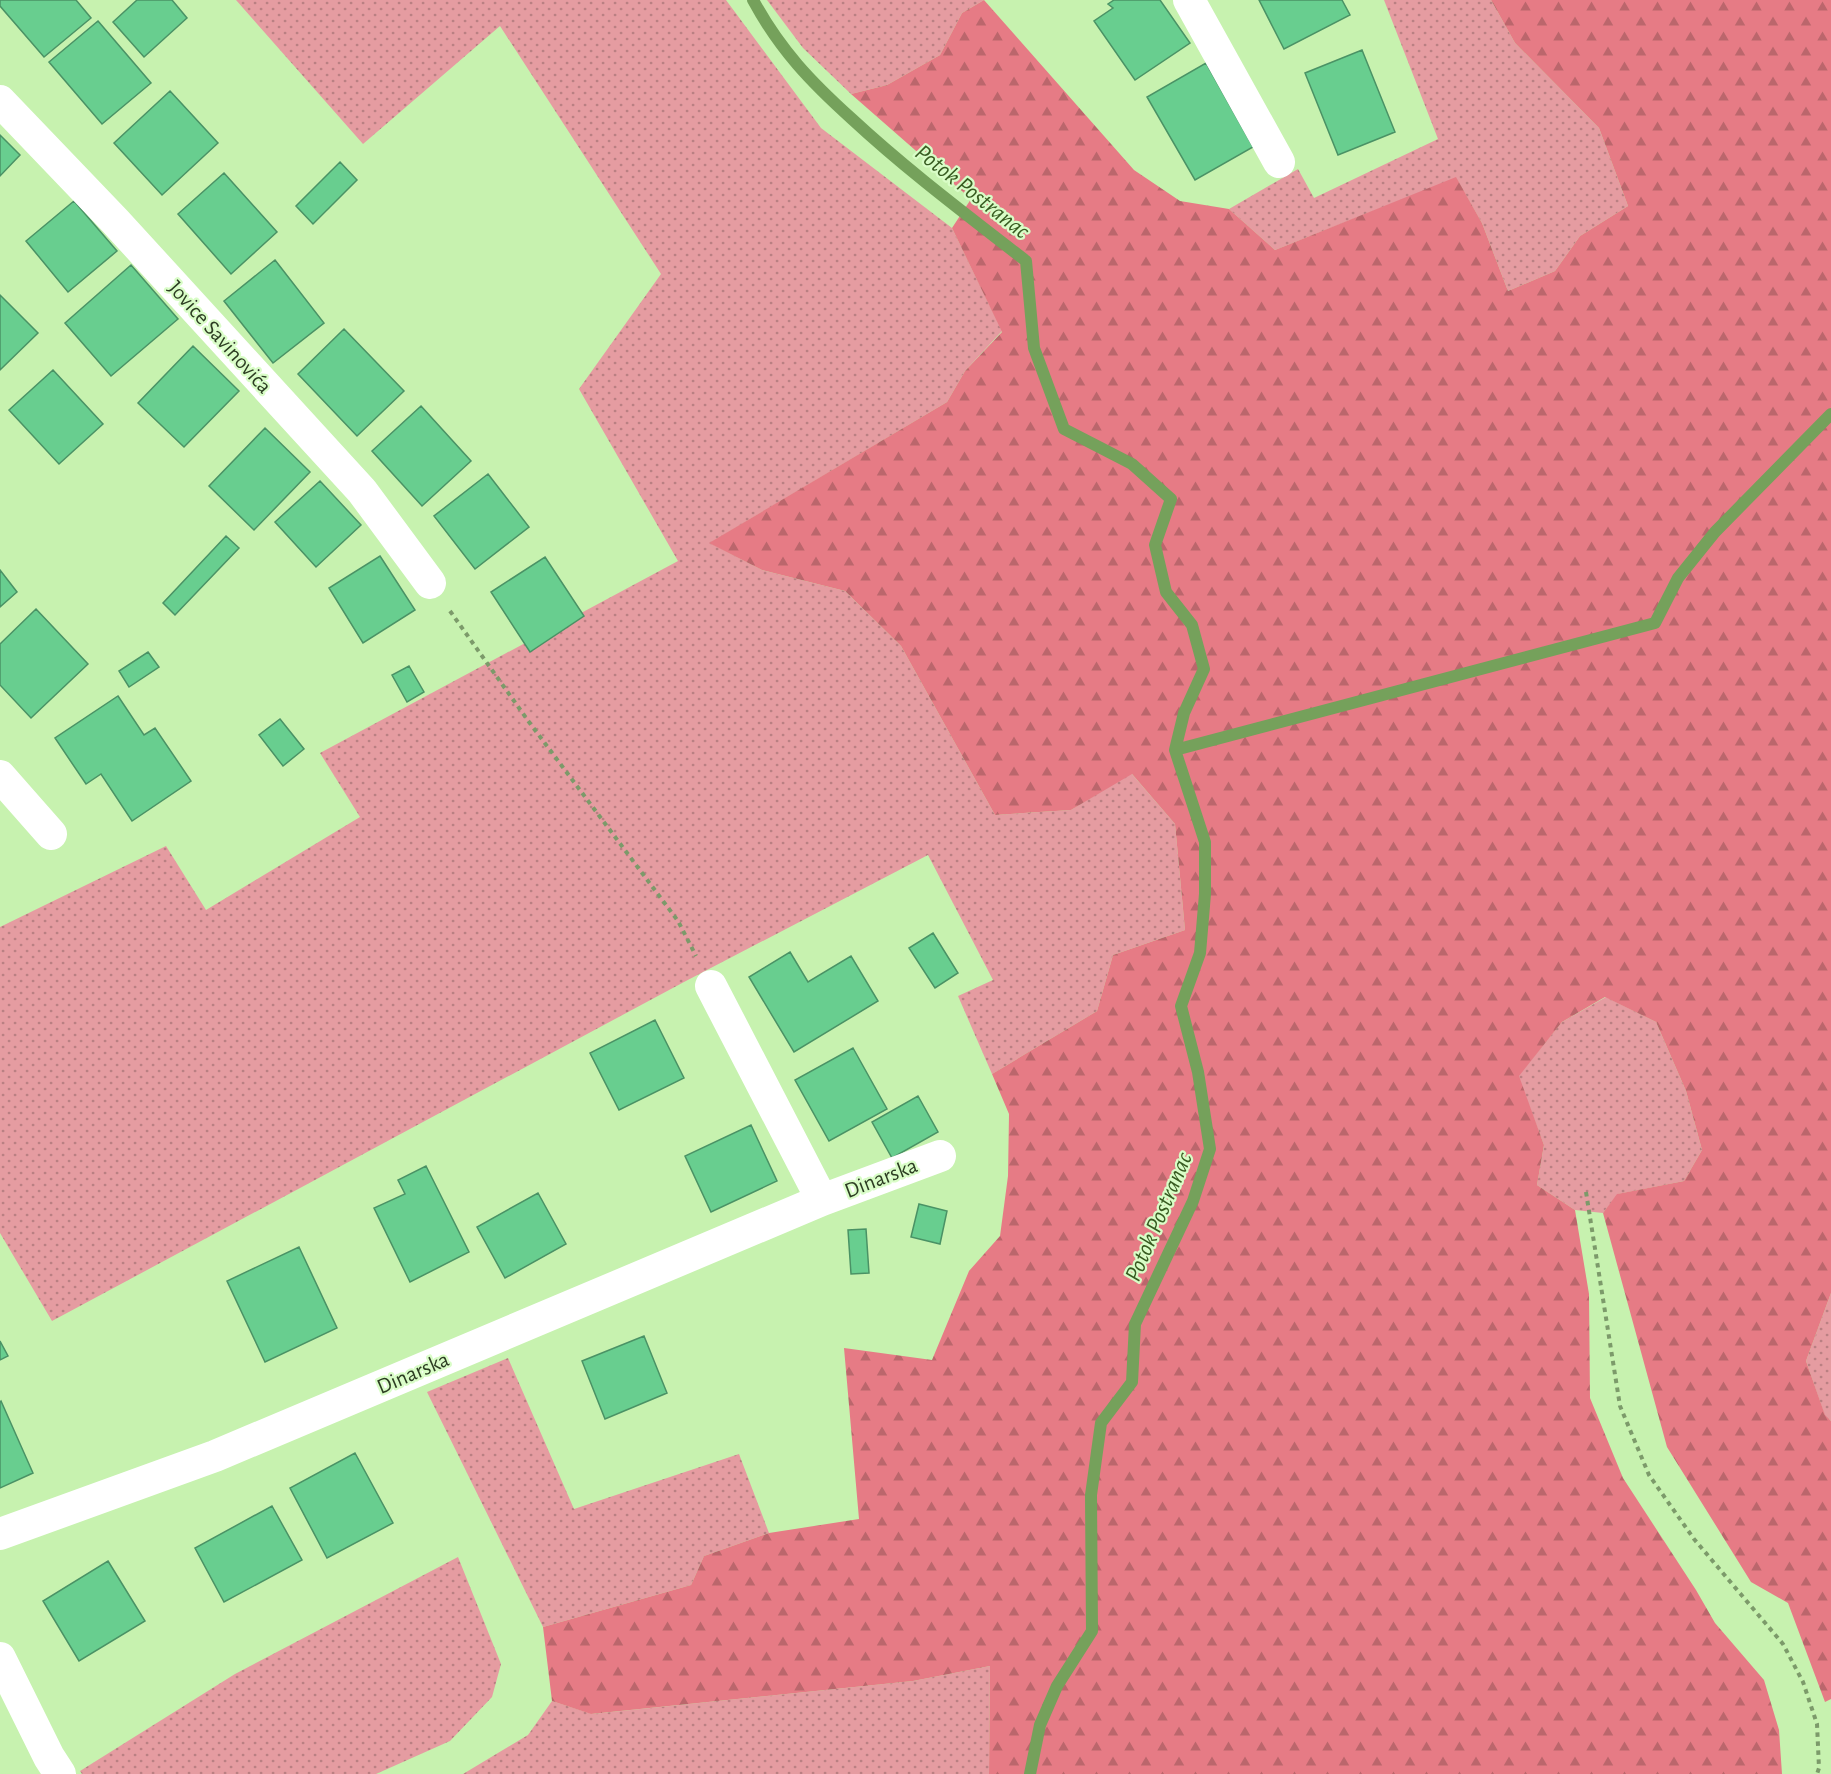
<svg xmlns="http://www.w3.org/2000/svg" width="1831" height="1774" font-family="'Alegreya Sans',sans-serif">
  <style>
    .grass { fill: url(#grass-dots) }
    .forest { fill: url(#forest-firs) }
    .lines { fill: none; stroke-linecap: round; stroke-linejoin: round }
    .stream { stroke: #75a15b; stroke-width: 12 }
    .building { fill: #68ce8f; stroke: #4a9265; stroke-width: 1.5 }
    .path { stroke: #7c9a6a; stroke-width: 4; stroke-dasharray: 4.5 4.5; stroke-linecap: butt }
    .street { stroke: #fff; stroke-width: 32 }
    .labels { text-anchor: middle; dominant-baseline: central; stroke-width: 4.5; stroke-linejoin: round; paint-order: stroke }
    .street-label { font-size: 22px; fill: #2c3d22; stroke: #d9fdc7 }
    .water-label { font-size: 24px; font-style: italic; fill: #385c21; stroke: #d9fdc7 }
  </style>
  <defs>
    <pattern id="grass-dots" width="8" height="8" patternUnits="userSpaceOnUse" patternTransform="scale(1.5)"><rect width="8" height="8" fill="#e59ca1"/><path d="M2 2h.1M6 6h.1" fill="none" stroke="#ba8083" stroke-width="1.8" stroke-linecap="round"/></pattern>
    <pattern id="forest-firs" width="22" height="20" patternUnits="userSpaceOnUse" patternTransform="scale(1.5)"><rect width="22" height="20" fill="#e67b85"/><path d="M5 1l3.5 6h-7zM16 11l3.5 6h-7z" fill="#bb666c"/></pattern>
  </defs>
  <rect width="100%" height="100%" fill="#c7f2af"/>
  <!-- grass -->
  <path class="grass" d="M236,0h490l95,128 131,100 50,103 -37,40 -18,31 -237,141 52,27 83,21 56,55 94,169 76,-5 60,-37 44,51 10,106 -72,25 -16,56 -105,63 -34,-78 35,-16 -65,-125 -244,127 -632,339 -52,-88v-306l166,-81 40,64 154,-93 -40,-64 358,-192 -99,-172 82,-115 -161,-248 -137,118z
    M767,0h217l-22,13 -22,42 -53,30 -36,9 -48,-46z
    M1384,0h107l24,43 84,85 29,78 -48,30 -25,35 -47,20 -26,-68 -26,-45 -181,72 -46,-41 69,-40 16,29 124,-59z
    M1606,997l50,25 30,69 16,59 -18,31 -66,13 -15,19 -28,-3 -38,-25 7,-40 -26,-69 44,-54z
    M1831,1293v128l-6,-5 -19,-55z
    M508,1358l66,151 165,-55 30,79 -65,23 -13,29 -148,42 -116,-235z
    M458,1557l43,107 -9,33 -42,44 -74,33h-294l-2,-3 155,-97z
    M990,1666l-1,108h-526l65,-39 24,-34 40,13 321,-33z"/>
  <!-- forest -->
  <path class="forest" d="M984,0l150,170 46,31 49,8 46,41 181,-73 26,46 26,68 47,-20 25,-35 48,-30 -29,-78 -84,-85 -24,-43h340v1293l-25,68 19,54 6,6v278l-6,3 -37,-99 -37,-21 -84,-135 -64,-234 14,-19 67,-13 18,-31 -16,-59 -30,-69 -51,-25 -43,25 -43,54 25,69 -7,40 38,25 14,84 1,104 33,80 73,112 19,33 49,57 15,50 3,44h-793l1,-108 -77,15 -322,33 -39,-13 -9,-74 148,-42 13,-29 65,-23 90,-14 -15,-171 88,12 37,-89 31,-35 8,-60 1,-62 -17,-40 105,-63 16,-56 72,-25 -10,-106 -43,-50 -61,36 -76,5 -94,-169 -56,-55 -83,-21 -53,-27 238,-141 18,-31 37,-39 -50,-104 19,-29 -120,-105 36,-9 53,-30 22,-42z"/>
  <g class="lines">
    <!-- stream -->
    <path class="stream" d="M753,0c27,50 58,82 99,119 55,51 115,96 174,142l8,87 30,81 68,35 39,35 -16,46 11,47 26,33 12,44 -20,44 -9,37 30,92v52l-5,59 -19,53 17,66 12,77 -17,52 -58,123 -3,58 -31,41 -10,72 1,136 -35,55 -17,39 -10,49
      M1175,750l480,-127 23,-45 37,-46 116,-118"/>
  </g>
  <!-- building -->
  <path class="building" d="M0,0h76l15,18 -47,39 -44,-51z
    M137,0h35l15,18 -43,39 -31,-35z
    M1114,0h46l30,43 -55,37 -41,-59 19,-13 -5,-4z
    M1259,0h83l8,15 -66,34z
    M98,21l53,62 -49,41 -53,-62z
    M1362,50l33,82 -57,23 -33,-82z
    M1206,63l47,84 -58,33 -48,-83z
    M170,91l48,52 -56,52 -48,-52z
    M0,135l20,20 -20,21z
    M340,162l17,18 -44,44 -17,-18z
    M224,173l53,59 -46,42 -53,-60z
    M74,201l43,50 -49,41 -42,-51z
    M275,260l49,63 -51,40 -49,-62z
    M131,265l47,54 -67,57 -46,-53z
    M0,295l38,38 -38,37z
    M344,329l60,62 -47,45 -59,-62z
    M193,346l46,45 -55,56 -46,-44z
    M53,370l50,54 -44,40 -50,-54z
    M421,406l50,55 -49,45 -50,-55z
    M265,428l45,44 -56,58 -45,-44z
    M488,474l41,53 -54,42 -41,-53z
    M320,481l41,44 -45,42 -41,-45z
    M226,536l13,12 -64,67 -12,-12z
    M380,556l35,54 -52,33 -34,-55z
    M545,557l39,59 -54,36 -39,-60z
    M0,570l17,22 -17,15z
    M36,609l52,55 -57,54 -31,-33v-41z
    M148,652l11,15 -30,20 -10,-16z
    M409,666l15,26 -17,10 -15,-27z
    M118,696l26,39 11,-7 36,53 -59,40 -31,-47 -15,10 -31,-46z
    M280,719l24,30 -21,17 -24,-31z
    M933,933l25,40 -23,15 -26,-40z
    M790,952l18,30 43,-26 27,45 -84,51 -45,-75z
    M655,1020l29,58 -65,32 -29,-57z
    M853,1048l34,61 -58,32 -34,-61z
    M918,1096l20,36 -46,26 -20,-36z
    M751,1125l26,56 -66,31 -26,-56z
    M426,1166l43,86 -59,30 -36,-74 31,-14 -7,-14z
    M538,1193l28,51 -61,34 -28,-51z
    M919,1204l28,7 -7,33 -29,-7z
    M866,1229l3,44 -18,1 -3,-44z
    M299,1247l38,81 -72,34 -38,-81z
    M644,1336l23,57 -62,26 -23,-58z
    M0,1341l8,15 -8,4z
    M1,1401l32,72 -33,15v-86z
    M355,1453l38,70 -66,35 -37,-70z
    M272,1506l30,54 -78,42 -29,-54z
    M108,1561l37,60 -66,40 -36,-60z"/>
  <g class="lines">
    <!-- path -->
    <path class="path" d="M450,611l79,111 149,199 18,35
      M1586,1192l34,214 29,69 45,64 89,105 20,38 14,42 2,44 -2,6"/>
    <!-- street -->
    <path class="street" d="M1189,0l90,162
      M0,101l115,120 247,270 68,92
      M0,776l51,58
      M711,986l111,214
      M0,1534l215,-78 607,-256 118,-44
      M0,1658l49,99 11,17"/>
  </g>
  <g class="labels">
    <!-- street labels -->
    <g class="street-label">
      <text transform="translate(220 337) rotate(48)">Jovice Savinovića</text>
      <text transform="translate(881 1178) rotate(-21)">Dinarska</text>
      <text transform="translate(413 1373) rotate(-23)">Dinarska</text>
    </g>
    <!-- water labels -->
    <g class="water-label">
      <text transform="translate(972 192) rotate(38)">Potok Postranac</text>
      <text transform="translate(1159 1217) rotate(-67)">Potok Postranac</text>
    </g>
  </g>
</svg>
